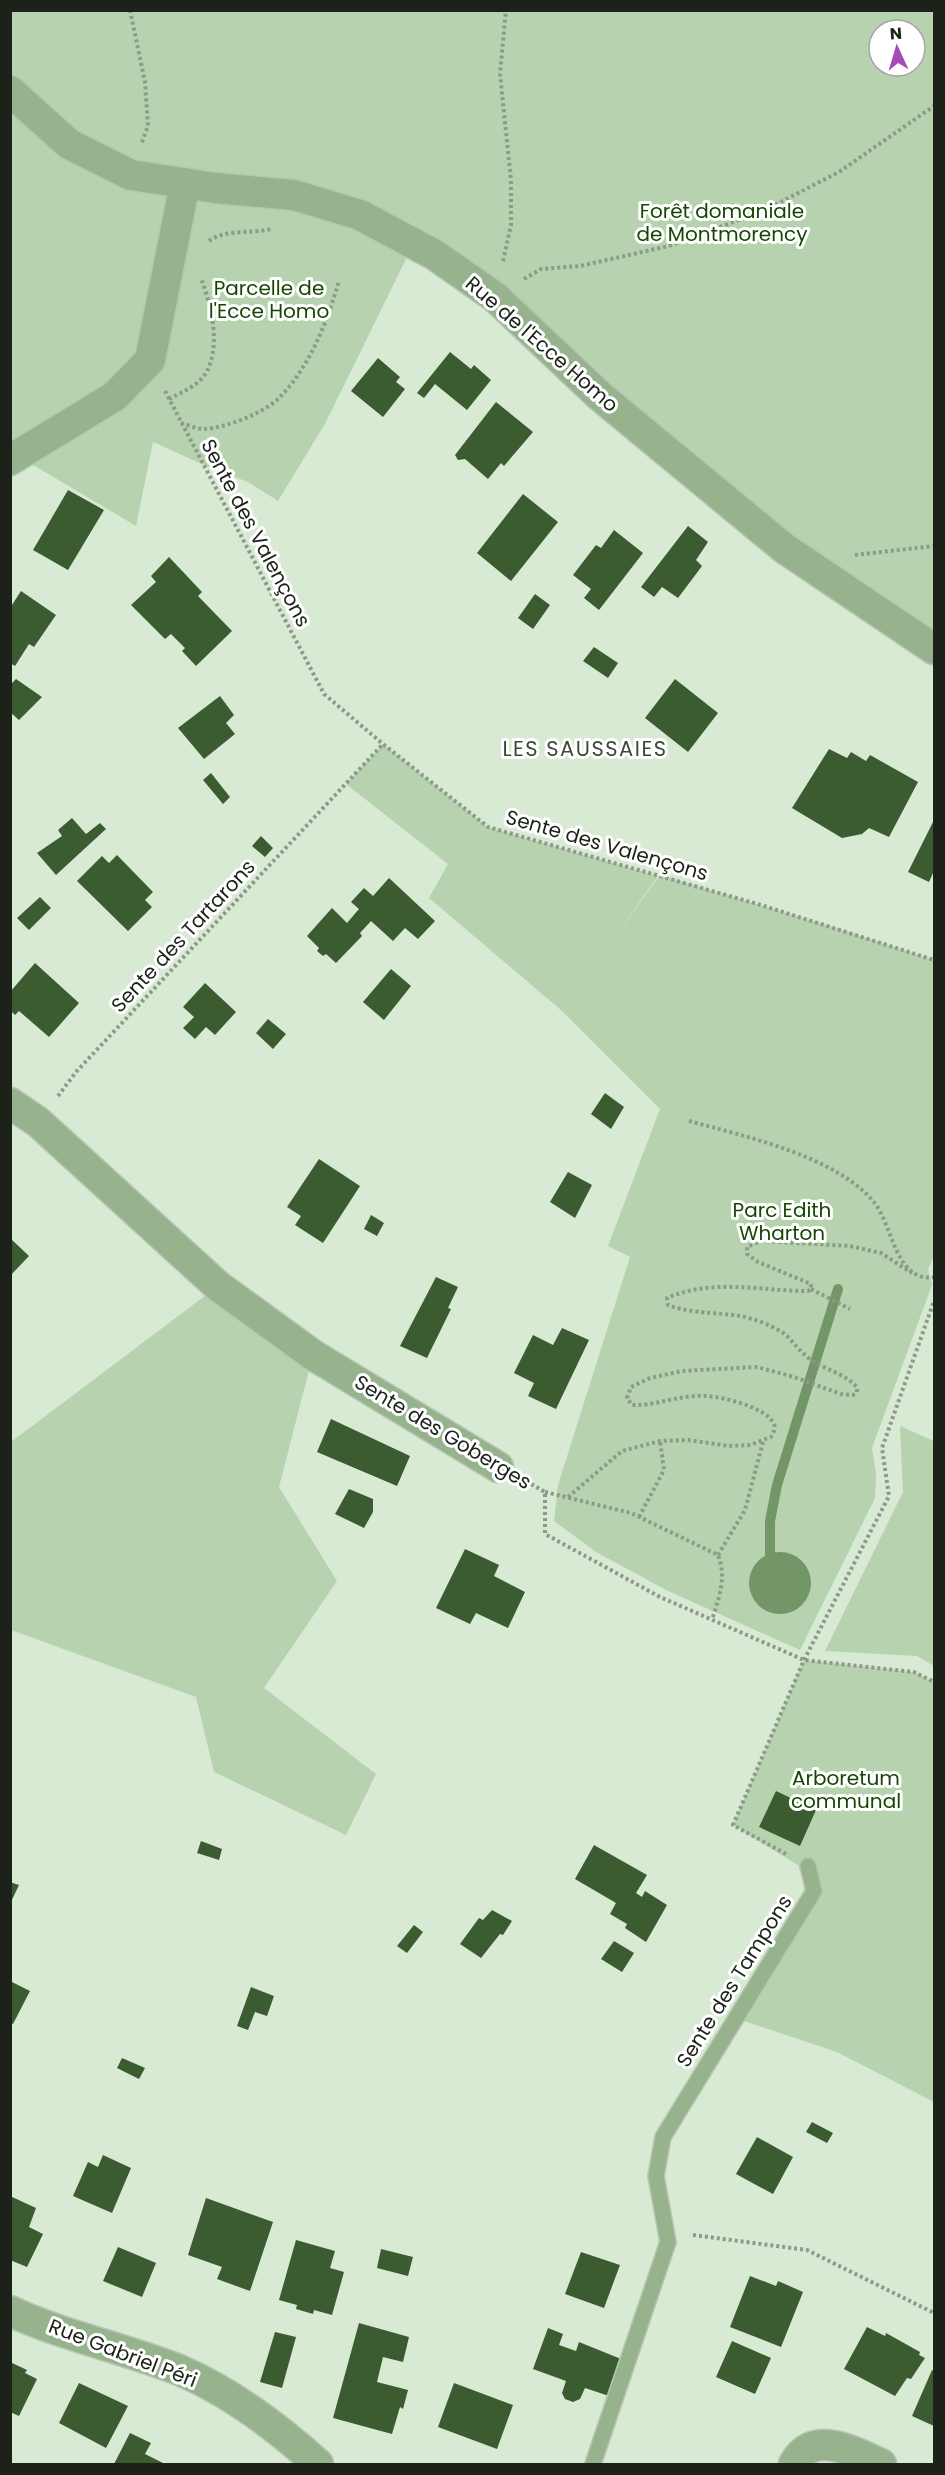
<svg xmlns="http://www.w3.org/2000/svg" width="945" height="2475" font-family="Poppins,sans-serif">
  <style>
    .green { fill: #b7d2af; fill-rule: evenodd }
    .water { fill: #739669 }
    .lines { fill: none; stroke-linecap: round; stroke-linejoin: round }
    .stream { stroke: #739669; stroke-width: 10 }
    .building { fill: #3b5b31 }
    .service-casing { stroke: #b6c6b2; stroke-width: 18 }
    .minor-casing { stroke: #b6c6b2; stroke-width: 33 }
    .path { stroke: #8d9a89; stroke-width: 4; stroke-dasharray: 3 3; stroke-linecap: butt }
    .service { stroke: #96b38e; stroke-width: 15 }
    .minor { stroke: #96b38e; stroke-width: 30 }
    .labels { text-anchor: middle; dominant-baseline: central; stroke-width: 6; stroke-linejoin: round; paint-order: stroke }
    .park-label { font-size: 20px; fill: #174603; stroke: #fff }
    .street-label { font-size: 20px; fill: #1c221a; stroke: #fff }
    .neighbourhood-label { font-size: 21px; letter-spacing: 1.5px; fill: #3b4937; stroke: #fff }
  </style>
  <rect width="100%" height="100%" fill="#d8ead3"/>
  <!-- green -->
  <path class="green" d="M10,11h924v638l-150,-101 -289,-251 -87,-42 -82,167 -48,79 -30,-19 -44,-17 -51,-23 -17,84 -118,-70 -7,4zM879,30h36v36h-36z
    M383,744l105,83 170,49 -46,65 48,-66 176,53 98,32v296l-6,13 4,16 -60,163 4,27 -1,23 -75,152 -134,-60 -70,-38 -42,-31 4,-36 72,-228 -22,-11 52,-137 -98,-98 -133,-113 19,-34 -102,-80z
    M218,1286l95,69 -34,132 58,94 -73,107 112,86 -30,61 -132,-63 -18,-75 -185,-67v-188z
    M900,1426l34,15v225l-17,-10 -92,-5 78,-159z
    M804,1660l110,12 20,10v420l-97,-50 -102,-34 79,-128 -5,-18 -76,-47z"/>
  <!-- water -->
  <path class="water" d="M749 1583a31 31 0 1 1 62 0a31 31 0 1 1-62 0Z"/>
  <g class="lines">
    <!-- stream -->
    <path class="stream" d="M770,1554v-33l7,-36 61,-196"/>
  </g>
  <!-- building -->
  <path class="building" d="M450,352l21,17 3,-4 17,15 -24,30 -32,-26 -11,14 -7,-5z
    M378,358l22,19 -4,5 9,7 -22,28 -32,-26z
    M496,402l37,30 -29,34 -3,-3 -13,16 -23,-20 -7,1 -3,-5z
    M68,490l36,20 -36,60 -35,-20z
    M523,494l35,28 -47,59 -34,-28z
    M688,526l20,16 -12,18 6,6 -24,32 -16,-11 -8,10 -13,-10z
    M614,530l29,23 -44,57 -15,-12 7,-9 -18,-14 23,-30 5,3z
    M169,557l33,35 -4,4 34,35 -36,35 -14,-15 3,-3 -14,-14 -6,5 -34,-34 25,-23 -5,-6z
    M21,591l35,24 -22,32 -5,-3 -14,22 -5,-3v-55z
    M535,594l15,11 -17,24 -15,-11z
    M594,647l24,16 -10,15 -25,-17z
    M16,679l26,18 -23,23 -9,-8v-27z
    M675,679l43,34 -30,39 -43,-34z
    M220,696l14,19 -8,8 9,11 -31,25 -26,-31z
    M829,749l18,9 4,-6 15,9 4,-6 48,27 -29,55 -20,-9 -7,6 -20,4 -50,-30z
    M211,773l19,24 -7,7 -20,-24z
    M72,818l14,16 14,-11 6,6 -50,46 -19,-22 25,-17 -4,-6z
    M934,820v51l-5,11 -21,-10z
    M261,836l12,12 -8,9 -13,-11z
    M117,855l36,37 -8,8 7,7 -24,24 -51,-50 25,-25 7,7z
    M389,878l46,43 -17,18 -13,-11 -12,13 -22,-20 -11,12 2,3 -26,27 -10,-9 -3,2 -6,-5 2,-3 -12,-12 25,-28 15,15 12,-14 -8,-7 13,-14 9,8z
    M40,897l11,11 -22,22 -12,-12z
    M35,963l44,40 -30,34 -30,-26 -4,4 -5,-5v-18z
    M391,969l20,17 -27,34 -21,-18z
    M205,983l31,29 -21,23 -9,-8 -11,12 -12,-11 11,-11 -11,-10z
    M268,1019l18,15 -13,15 -17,-16z
    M605,1093l19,14 -13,22 -20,-15z
    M319,1159l41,27 -37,57 -28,-18 6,-9 -14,-9z
    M568,1172l24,13 -17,33 -25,-16z
    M371,1215l13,8 -7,13 -13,-7z
    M10,1238l19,18 -19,20z
    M436,1277l22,10 -10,21 3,1 -24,49 -27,-12z
    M562,1328l27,12 -33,69 -28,-13 6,-13 -20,-10 19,-38 20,10z
    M331,1419l79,37 -13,30 -80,-34z
    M349,1489l24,10v13l-9,16 -29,-14z
    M465,1549l34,16 -5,11 31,16 -17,36 -32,-15 -6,11 -34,-16z
    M776,1791l40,19 -16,36 -41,-19z
    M201,1841l21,8 -3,11 -22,-7z
    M594,1845l53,30 -11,18 6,4 3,-6 22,14 -21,37 -21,-14 2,-4 -17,-10 6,-11 -41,-24z
    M10,1882l9,3 -9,19z
    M492,1910l20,11 -9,14 -3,-1 -19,24 -21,-14 19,-26 4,2z
    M414,1925l9,7 -16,21 -10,-7z
    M614,1941l20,12 -12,19 -21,-13z
    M10,1981l20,10 -17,33 -3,-1z
    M251,1987l23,9 -7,20 -12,-4 -7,18 -11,-4z
    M122,2058l23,10 -6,11 -22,-11z
    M812,2122l21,11 -6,10 -21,-11z
    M757,2137l36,20 -20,37 -37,-20z
    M103,2155l28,13 -19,45 -39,-17 15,-34 10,5z
    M10,2196l26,12 -7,19 14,7 -16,33 -17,-7z
    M206,2198l67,24 -23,69 -33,-12 5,-12 -34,-12z
    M296,2240l39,11 -5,17 14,4 -12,43 -18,-5 -1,4 -17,-5 1,-4 -18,-5z
    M118,2247l38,16 -14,34 -39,-16z
    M381,2249l32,8 -5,19 -31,-8z
    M581,2252l39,13 -16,43 -39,-14z
    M750,2276l26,10 2,-5 25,11 -22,55 -51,-20z
    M359,2323l50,14 -6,25 -20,-5 -6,25 31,8 -5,19 -3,-2 -8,27 -59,-16z
    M867,2327l18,9 1,-3 34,19 -1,3 6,3 -14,21 -4,-1 -12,18 -51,-27z
    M548,2328l15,6 -4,11 17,6 3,-9 42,17 -12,37 -24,-8 -5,11 -7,3 -8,-3 -3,-6 4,-12 -33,-12z
    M275,2332l21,5 -14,51 -22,-6z
    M732,2341l39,17 -16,36 -39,-17z
    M10,2362l17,8 -2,3 12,6 -18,37 -9,-4z
    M932,2370l2,1v55l-22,-10z
    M79,2383l49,23 -22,42 -47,-25z
    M454,2383l59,22 -16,44 -59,-22z
    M130,2433l21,10 -6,11 20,10h-51z"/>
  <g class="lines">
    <!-- service casing -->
    <g class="service-casing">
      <path id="service" d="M593,2464l75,-222 -12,-66 7,-39 151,-246 -6,-25"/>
    </g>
    <!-- minor casing -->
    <g class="minor-casing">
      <path id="minor" d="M10,91l59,53 62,31 84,13 79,7 66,20 75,40 60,42 105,99 184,152 150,101
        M10,460l105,-64 35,-36 35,-177
        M10,1103l28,19 180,164 95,69 185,112
        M10,2311c53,25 114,37 169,59 52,22 98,57 139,94
        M794,2464c19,-36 60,-12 87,0"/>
    </g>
    <!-- path -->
    <path class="path" d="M130,10l15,72 3,44 -7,19
      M209,241c16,-12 42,-7 62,-12
      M503,261l8,-36v-45l-11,-106 6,-64
      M524,279l17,-10 39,-3 89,-20 94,-35 76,-39 95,-66
      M165,391l159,303 59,50 105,83 273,78 173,55
      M169,399c13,-7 31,-14 38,-28 14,-28 4,-65 -6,-93
      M181,423c7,2 16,6 23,6 21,-1 61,-16 76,-32 30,-31 47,-75 59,-116
      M855,555l79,-9
      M58,1096l18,-24 307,-328
      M689,1121c55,15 146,35 184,80 20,23 22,82 61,76
      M811,1289l39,20
      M526,1481l19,11v42l115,63 144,63 110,12 20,10
      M545,1492l86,21 87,42c9,23 1,42 -6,65
      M568,1497l54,-46 38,-10 28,-1 41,6 21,-1 21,-8c2,-4 5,-8 3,-13 -8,-17 -51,-27 -68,-28 -25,-2 -49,10 -74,9l-5,-7 4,-11 19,-9 32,-7 75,-4 37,10 47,17 12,1 4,-3v-5c-13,-14 -32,-17 -47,-28 -9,-6 -15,-15 -23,-23 -12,-10 -32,-17 -47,-20 -24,-4 -48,-2 -72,-11l-1,-7c47,-20 93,-7 141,-7l3,-2v-5l-53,-22 -11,-8v-7l14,-6 89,5 31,7 31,20
      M639,1517l25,-47 -4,-29
      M718,1555l27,-45 18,-68
      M786,1854l-53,-29 71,-165 85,-164 -7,-48 52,-147
      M693,2235l114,15 127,63"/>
    <!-- service -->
    <use href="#service" class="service"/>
    <!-- minor -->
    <use href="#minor" class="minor"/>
  </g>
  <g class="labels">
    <!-- park labels -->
    <g class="park-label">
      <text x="722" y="211">Forêt domaniale<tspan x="722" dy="23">de Montmorency</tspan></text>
      <text x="269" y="288">Parcelle de<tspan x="269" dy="23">l'Ecce Homo</tspan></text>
      <text x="782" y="1210">Parc Edith<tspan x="782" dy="23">Wharton</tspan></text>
      <text x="846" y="1778">Arboretum<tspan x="846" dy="23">communal</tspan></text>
    </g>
    <!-- street labels -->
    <g class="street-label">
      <text transform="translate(542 344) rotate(41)">Rue de l'Ecce Homo</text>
      <text transform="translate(256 533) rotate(62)">Sente des Valençons</text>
      <text transform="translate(607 845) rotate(16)">Sente des Valençons</text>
      <text transform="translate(183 936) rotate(-47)">Sente des Tartarons</text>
      <text transform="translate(443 1432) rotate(31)">Sente des Goberges</text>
      <text transform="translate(734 1981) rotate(-58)">Sente des Tampons</text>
      <text transform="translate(123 2353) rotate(21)">Rue Gabriel Péri</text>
    </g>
    <!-- neighbourhood labels -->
    <g class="neighbourhood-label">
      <text x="585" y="748">LES SAUSSAIES</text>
    </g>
  </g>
  <!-- border -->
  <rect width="945" height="2475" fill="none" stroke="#1c221a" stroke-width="24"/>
  <!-- north arrow -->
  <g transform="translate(897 48) rotate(356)"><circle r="28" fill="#ffffff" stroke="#a4a7a3" stroke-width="1.5"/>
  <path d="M0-4.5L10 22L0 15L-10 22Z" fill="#a44dba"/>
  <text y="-9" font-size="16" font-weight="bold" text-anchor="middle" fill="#1c221a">N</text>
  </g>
</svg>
